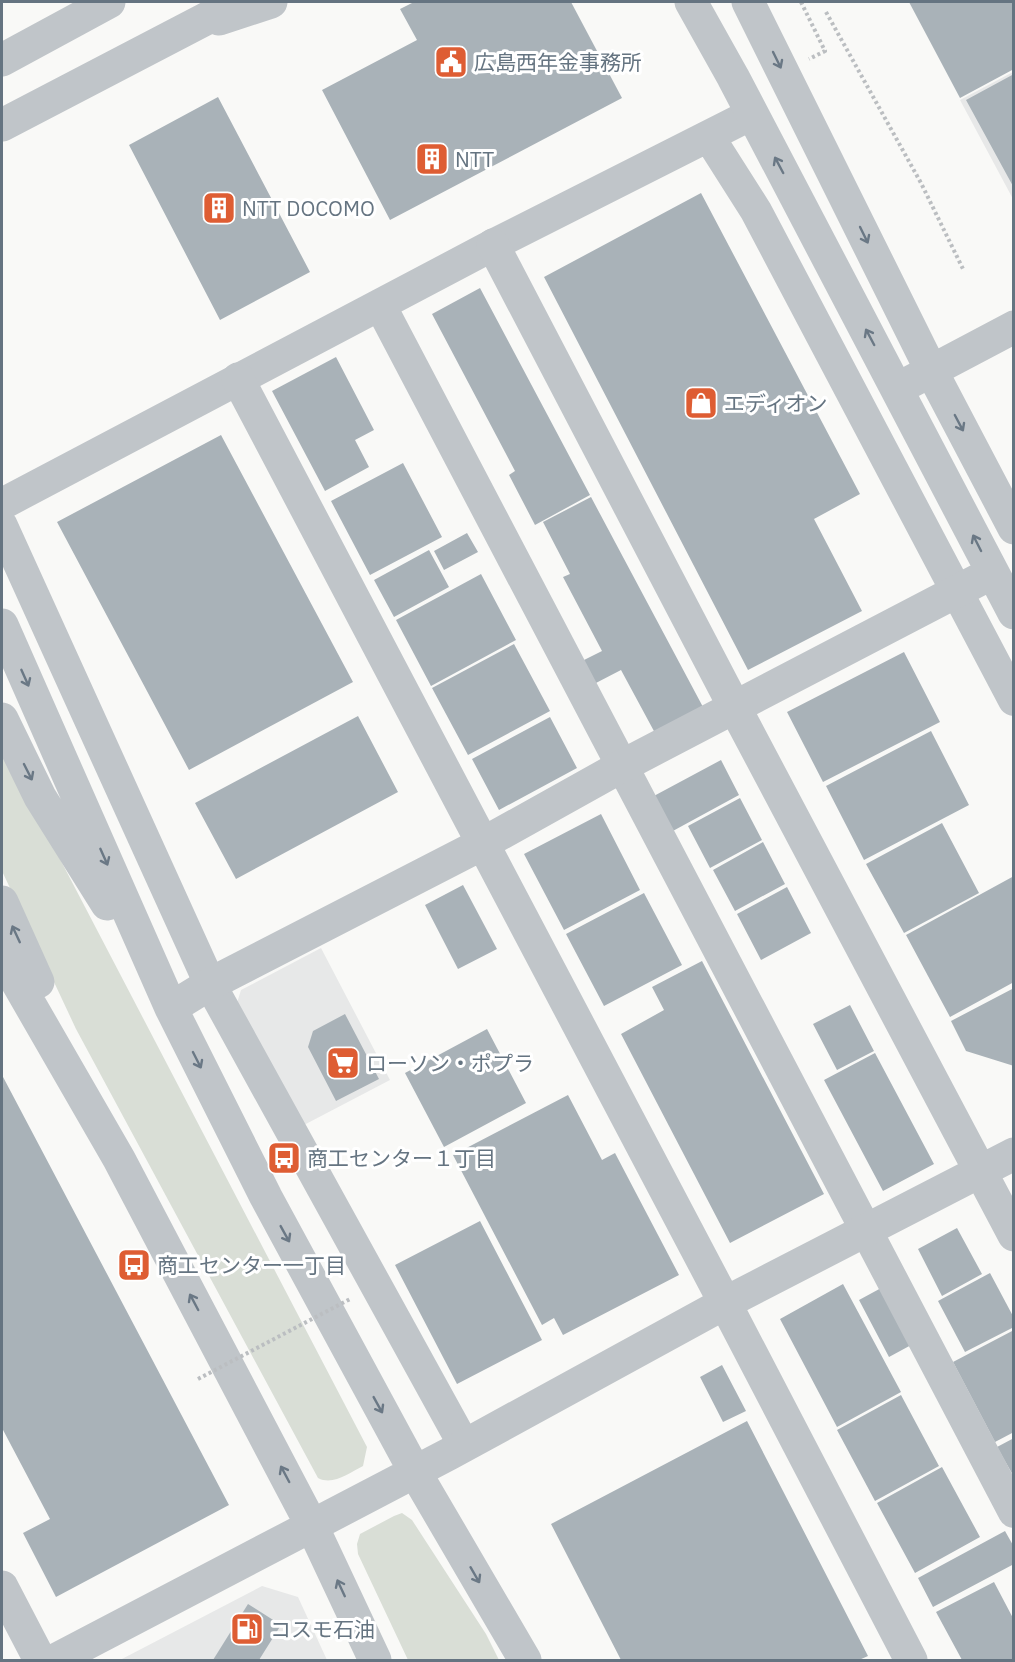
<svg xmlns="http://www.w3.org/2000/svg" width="1015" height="1662" font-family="'IBM Plex Sans','Noto Sans JP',sans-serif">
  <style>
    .built { fill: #e7e8e8 }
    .grass { fill: #d9ded6 }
    .building { fill: #a9b2b8 }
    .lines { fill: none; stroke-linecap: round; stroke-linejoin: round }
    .path { stroke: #bbbec1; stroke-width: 4; stroke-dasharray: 3 3; stroke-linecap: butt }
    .minor { stroke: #c0c5c9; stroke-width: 32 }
    .tertiary { stroke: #c0c5c9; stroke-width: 33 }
    .path-bridge { stroke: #bbbec1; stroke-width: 4; stroke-dasharray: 3 3; stroke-linecap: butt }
    .oneway { stroke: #6a7885 }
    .labels { text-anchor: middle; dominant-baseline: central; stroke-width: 6; stroke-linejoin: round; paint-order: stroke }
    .poi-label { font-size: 21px; fill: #657481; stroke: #fff; text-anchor: start }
  </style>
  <rect width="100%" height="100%" fill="#f9f9f7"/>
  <!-- built -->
  <path class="built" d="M1013,72v127l-53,-99z
    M321,948l69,132 -88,46 -65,-123 4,-13z
    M262,1586l36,11 29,63h-207z"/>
  <!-- grass -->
  <path class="grass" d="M2,748l365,699 -4,19c-14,7 -30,20 -45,12l-242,-449 -74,-158z
    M402,1513l10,7 74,114 13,26h-91l-50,-106 -1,-10 3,-10 34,-18z"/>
  <!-- building -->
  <path class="building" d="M414,2h157l51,96 -232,122 -68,-130 95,-50 -17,-31z
    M909,2h105v67l-54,29z
    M1014,74v114l-48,-88z
    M218,97l92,175 -90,48 -91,-175z
    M701,193l159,301 -46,25 48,92 -114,59 -204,-393z
    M480,288l110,207 -55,30 -26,-50 6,-4 -83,-157z
    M336,357l38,73 -19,10 14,27 -44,24 -53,-100z
    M221,435l132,247 -164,88 -132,-248z
    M403,463l39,74 -72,38 -39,-74z
    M591,497l112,210 -48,26 -34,-63 -27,14 -12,-23 20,-10 -39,-74 7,-3 -27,-52z
    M467,533l11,19 -34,18 -10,-19z
    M429,550l20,37 -55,30 -20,-37z
    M481,574l35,66 -85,46 -35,-66z
    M514,644l36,67 -82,44 -36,-67z
    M904,652l36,70 -117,60 -36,-70z
    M358,716l40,76 -162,87 -41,-76z
    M550,717l27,51 -78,42 -27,-51z
    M931,731l38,74 -105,55 -38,-74z
    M721,760l18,35 -68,37 -19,-35z
    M740,798l22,42 -52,28 -22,-42z
    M601,814l39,76 -76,40 -40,-76z
    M942,823l37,70 -75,40 -38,-69z
    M763,842l22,42 -50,27 -22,-41z
    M1014,876v106l-64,35 -44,-82z
    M463,885l34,64 -39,20 -33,-64z
    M787,887l24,46 -50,27 -24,-46z
    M644,893l38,72 -78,41 -38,-72z
    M702,961l122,233 -94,49 -109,-209 43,-24 -12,-23z
    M1014,988v78l-48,-15 -15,-30z
    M850,1005l24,46 -37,19 -24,-46z
    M345,1014l34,65 -43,22 -28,-54 5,-16z
    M487,1029l39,74 -82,44 -39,-74z
    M875,1053l59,111 -51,27 -59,-111z
    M2,1075l227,430 -173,92 -33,-64 27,-14 -48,-91z
    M568,1095l34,65 13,-7 64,122 -116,60 -9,-17 -12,7 -89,-170z
    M480,1221l62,119 -85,44 -62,-119z
    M957,1228l25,46 -40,22 -24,-47z
    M990,1273l24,45v9l-49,25 -27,-51z
    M843,1284l58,108 -64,35 -57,-108z
    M883,1287l30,57 -24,13 -30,-57z
    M1014,1330v102l-19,10 -42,-80z
    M722,1365l24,46 -23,11 -23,-45z
    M901,1395l38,71 -64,35 -38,-71z
    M747,1421l121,235 -9,4h-238l-70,-136z
    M1014,1438v39l-17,-30z
    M942,1467l38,70 -65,36 -38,-70z
    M1005,1531l9,16v17l-81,43 -15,-29z
    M994,1582l20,38v40h-52l-26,-48z
    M248,1604l33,21 -22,35h-46z"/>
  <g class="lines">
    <!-- path -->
    <path class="path" d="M801,2l24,49 -16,8
      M826,12l95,171 43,88"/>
    <!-- minor -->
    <path class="minor" d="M709,137l47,74 258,489
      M380,305l634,1207
      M2,504l491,-259 259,-131
      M2,526l208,458 254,461"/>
    <!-- tertiary -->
    <path class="tertiary" d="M691,2l42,75 281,536
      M748,2l184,370 82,156
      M219,19l52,-17
      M2,60l107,-58
      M2,125l236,-123
      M493,245l242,463 279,527
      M238,379l487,924 186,357
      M912,381l102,-54
      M2,625l169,383 95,189 149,275 110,188
      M2,719l38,78 67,107
      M2,902l36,80
      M2,956l117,203 193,367 63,134
      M171,1008l39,-24 272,-140 140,-78 370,-193
      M2,1587l38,73
      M55,1660l394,-206 276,-151 289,-149"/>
    <!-- path-bridge -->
    <path class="path-bridge" d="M198,1379l154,-81"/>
  </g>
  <!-- one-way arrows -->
  <defs><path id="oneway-shaft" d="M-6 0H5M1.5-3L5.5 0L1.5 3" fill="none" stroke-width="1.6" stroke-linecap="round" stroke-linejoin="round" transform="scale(1.5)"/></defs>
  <g class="oneway">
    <use href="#oneway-shaft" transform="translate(777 60) rotate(64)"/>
    <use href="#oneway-shaft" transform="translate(779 165) rotate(-118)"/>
    <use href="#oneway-shaft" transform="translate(864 235) rotate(64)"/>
    <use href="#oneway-shaft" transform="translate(870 337) rotate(-118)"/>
    <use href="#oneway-shaft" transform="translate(959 423) rotate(62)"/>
    <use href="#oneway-shaft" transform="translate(977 543) rotate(-117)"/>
    <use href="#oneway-shaft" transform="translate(25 678) rotate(66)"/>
    <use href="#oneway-shaft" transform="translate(28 772) rotate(63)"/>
    <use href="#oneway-shaft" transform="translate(104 857) rotate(66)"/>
    <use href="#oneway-shaft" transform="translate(16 934) rotate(-115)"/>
    <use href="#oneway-shaft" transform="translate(197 1060) rotate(63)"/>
    <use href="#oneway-shaft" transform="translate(285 1234) rotate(61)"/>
    <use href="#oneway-shaft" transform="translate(194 1302) rotate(-118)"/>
    <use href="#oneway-shaft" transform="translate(378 1405) rotate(61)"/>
    <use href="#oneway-shaft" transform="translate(285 1474) rotate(-118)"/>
    <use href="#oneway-shaft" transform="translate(475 1575) rotate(60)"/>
    <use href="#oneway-shaft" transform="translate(341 1588) rotate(-115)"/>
  </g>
  <!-- icons -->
  <defs>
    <g id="civic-square" transform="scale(1.725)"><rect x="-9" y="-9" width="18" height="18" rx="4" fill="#de5d33" stroke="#fff"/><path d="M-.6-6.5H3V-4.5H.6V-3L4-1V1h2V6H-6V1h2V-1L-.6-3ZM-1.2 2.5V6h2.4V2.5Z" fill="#fff"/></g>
    <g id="building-square" transform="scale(1.725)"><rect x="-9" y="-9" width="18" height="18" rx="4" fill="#de5d33" stroke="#fff"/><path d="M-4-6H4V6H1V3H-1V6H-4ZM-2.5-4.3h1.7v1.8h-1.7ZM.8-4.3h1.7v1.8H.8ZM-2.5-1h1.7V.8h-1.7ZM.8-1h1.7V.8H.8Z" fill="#fff"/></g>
    <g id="shop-square" transform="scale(1.725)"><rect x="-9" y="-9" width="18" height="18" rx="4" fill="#de5d33" stroke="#fff"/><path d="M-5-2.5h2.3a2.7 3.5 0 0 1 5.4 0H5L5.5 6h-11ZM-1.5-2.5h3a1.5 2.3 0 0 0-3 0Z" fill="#fff"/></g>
    <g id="supermarket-square" transform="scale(1.725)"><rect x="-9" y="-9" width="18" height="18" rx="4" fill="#de5d33" stroke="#fff"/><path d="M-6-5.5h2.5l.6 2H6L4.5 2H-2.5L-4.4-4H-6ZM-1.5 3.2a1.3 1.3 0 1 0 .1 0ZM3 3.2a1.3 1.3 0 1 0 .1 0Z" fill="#fff"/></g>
    <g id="bus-square" transform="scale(1.725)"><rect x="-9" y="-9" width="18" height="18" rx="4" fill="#de5d33" stroke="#fff"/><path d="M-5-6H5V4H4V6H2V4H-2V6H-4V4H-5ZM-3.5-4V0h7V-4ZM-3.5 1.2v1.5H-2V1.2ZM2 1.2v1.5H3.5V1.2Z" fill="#fff"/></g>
    <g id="fuel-square" transform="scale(1.725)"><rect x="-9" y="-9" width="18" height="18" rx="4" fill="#de5d33" stroke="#fff"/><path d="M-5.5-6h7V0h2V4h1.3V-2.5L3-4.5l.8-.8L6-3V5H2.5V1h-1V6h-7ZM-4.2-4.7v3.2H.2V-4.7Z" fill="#fff"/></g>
  </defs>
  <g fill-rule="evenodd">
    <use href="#civic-square" x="451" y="62"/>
    <use href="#building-square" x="432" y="159"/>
    <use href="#building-square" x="219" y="208"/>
    <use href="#shop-square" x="701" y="403"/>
    <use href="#supermarket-square" x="343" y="1063"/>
    <use href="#bus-square" x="284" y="1158"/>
    <use href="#bus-square" x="134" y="1265"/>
    <use href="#fuel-square" x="247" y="1629"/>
  </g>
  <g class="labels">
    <!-- poi labels -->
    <g class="poi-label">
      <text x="474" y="62">広島西年金事務所</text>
      <text x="455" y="159">NTT</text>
      <text x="242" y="208">NTT DOCOMO</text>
      <text x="724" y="403">エディオン</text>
      <text x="366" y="1063">ローソン・ポプラ</text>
      <text x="307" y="1158">商工センター１丁目</text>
      <text x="157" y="1265">商工センター一丁目</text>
      <text x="270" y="1629">コスモ石油</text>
    </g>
  </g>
  <!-- border -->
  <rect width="1015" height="1662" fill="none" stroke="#657481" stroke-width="6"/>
</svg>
